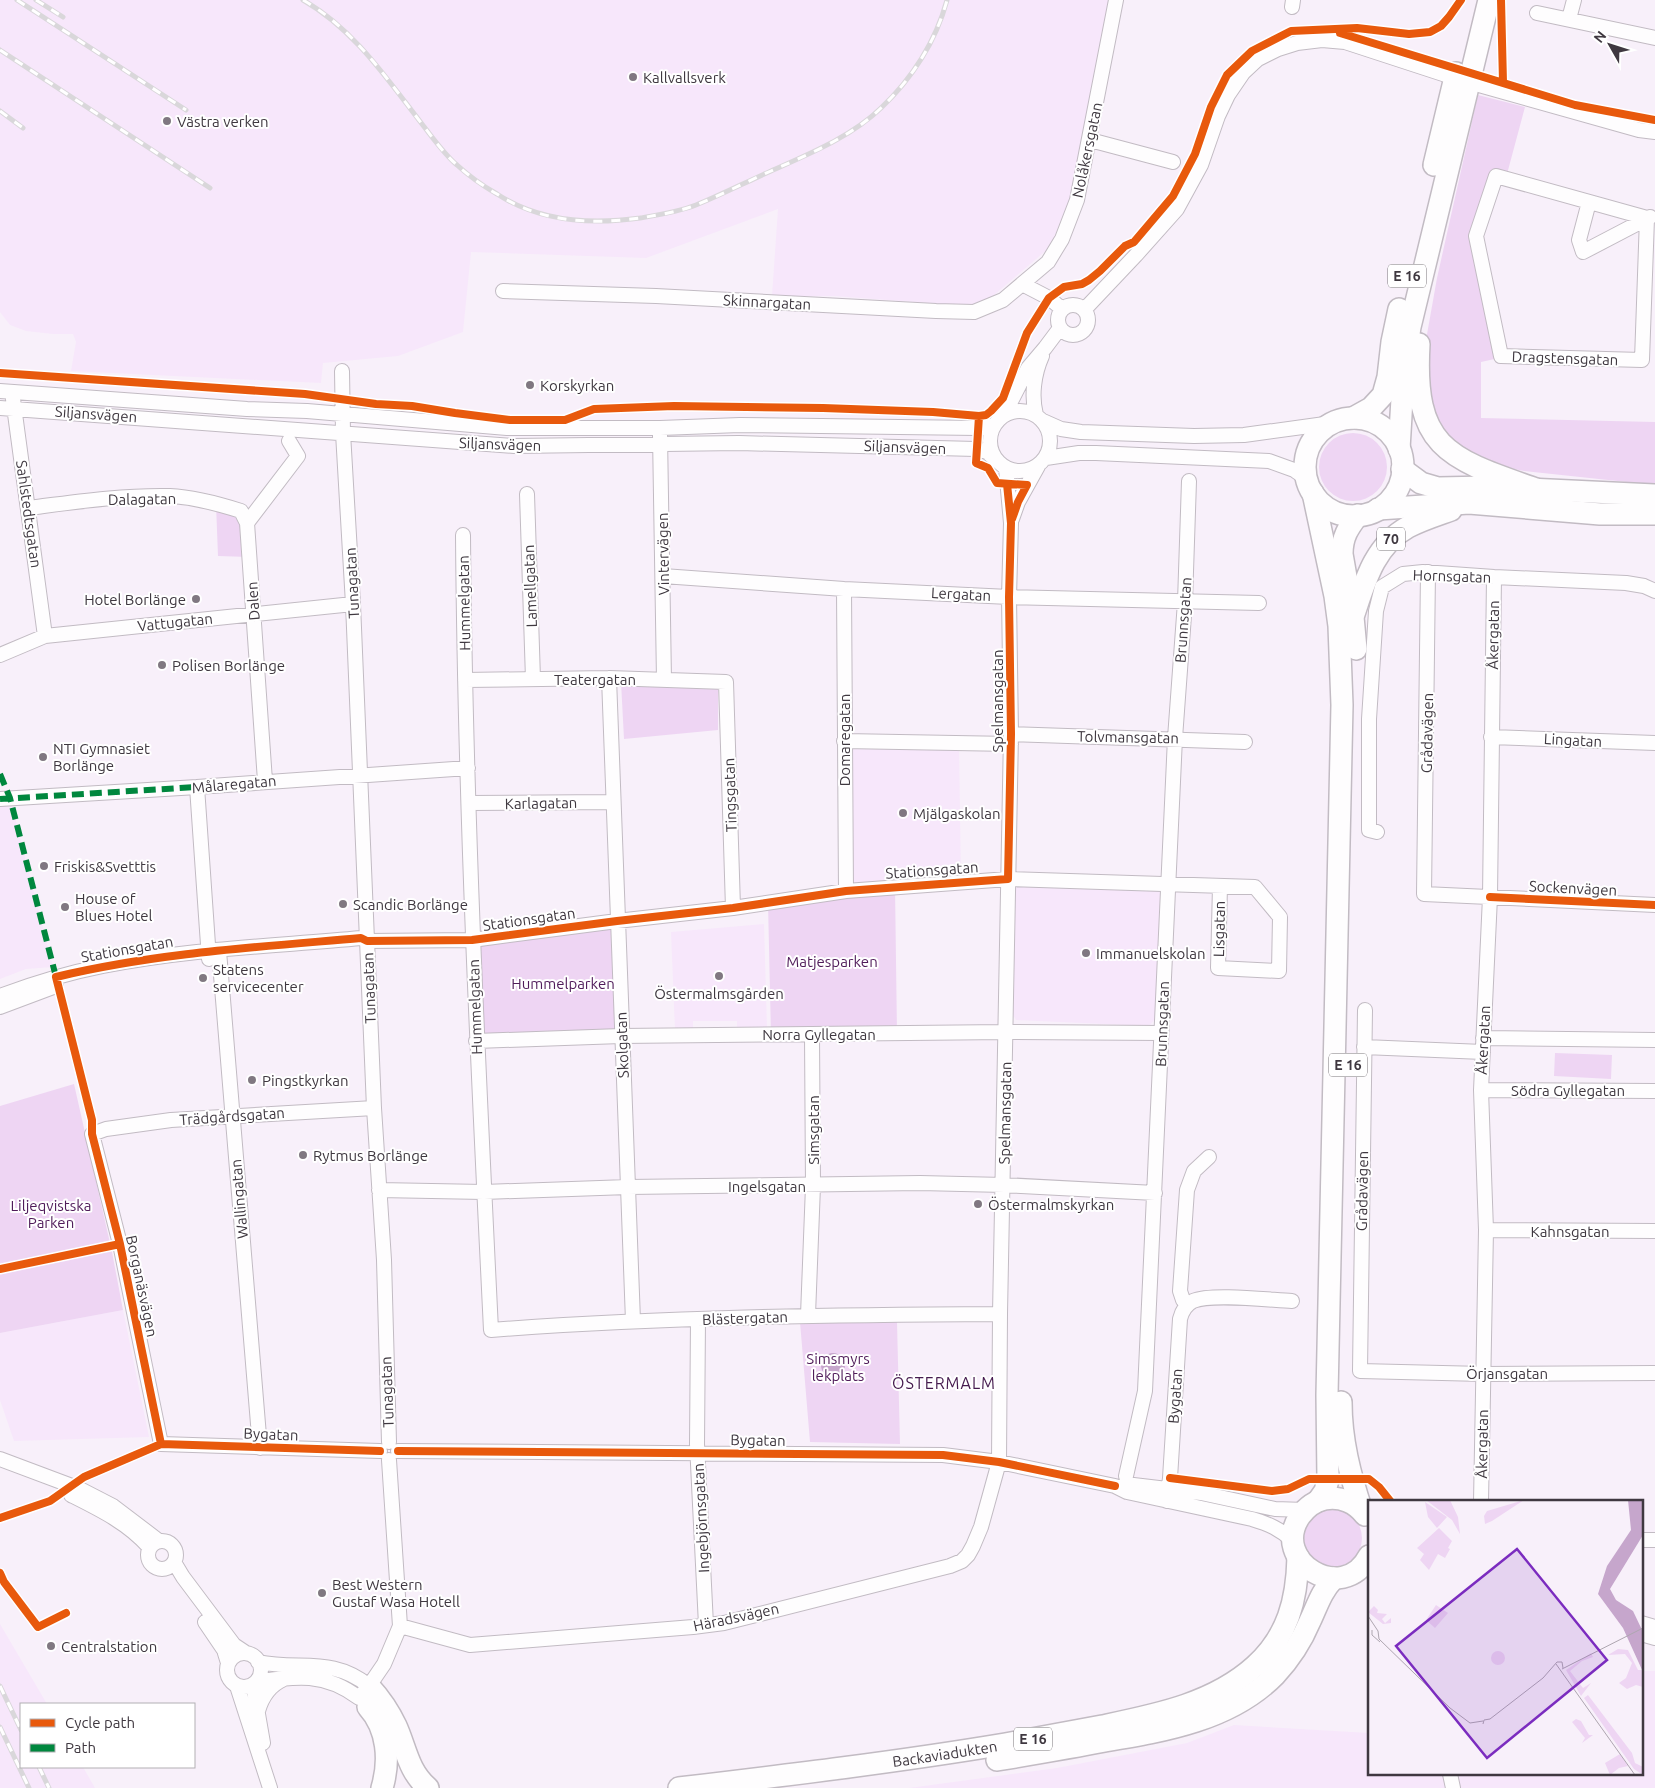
<svg xmlns="http://www.w3.org/2000/svg" width="1655" height="1788" font-family="Ubuntu,sans-serif">
  <style>
    .built { fill: #f7e7fb }
    .green { fill: #eed5f3 }
    .water { fill: #c6a6cc }
    .lines { fill: none; stroke-linecap: round; stroke-linejoin: round }
    .minor-casing { stroke: #c2bbc3; stroke-width: 16 }
    .highway-casing { stroke: #c2bbc3; stroke-width: 24 }
    .minor { stroke: #fefdfe; stroke-width: 14 }
    .highway { stroke: #fefdfe; stroke-width: 21 }
    .rail-casing { stroke: #d9d7da; stroke-width: 5 }
    .rail { stroke: #fff; stroke-width: 3; stroke-dasharray: 9; stroke-linecap: butt }
    .quiet { stroke: #00873e; stroke-width: 6; stroke-dasharray: 12 6; stroke-linecap: butt }
    .cycleway-casing { stroke: #fff; stroke-width: 11 }
    .cycleway { stroke: #e8590c; stroke-width: 8 }
    .poi-dot { fill: #807881; stroke: #fff; stroke-width: 2 }
    .labels { text-anchor: middle; dominant-baseline: central; stroke-width: 4; stroke-linejoin: round; paint-order: stroke }
    .shield { fill: #fff; stroke: #797479; stroke-width: 1 }
    .shield-label { font-size: 14px; font-weight: bold; fill: #3f3840 }
    .poi-label { font-size: 15px; fill: #3f3840; stroke: #fff; text-anchor: start }
    .street-label { font-size: 15px; fill: #3f3840; stroke: #fff }
    .park-label { font-size: 15px; fill: #501c5a; stroke: #fff }
    .neighbourhood-label { font-size: 16px; letter-spacing: 1px; fill: #451a4e; stroke: #fff }
    .inset-road { fill: none; stroke: #aea6b0; stroke-width: 1 }
    .view { fill: #7b2cbf; fill-opacity: 0.15; stroke: #7b2cbf; stroke-width: 2.5 }
    .inset-edge { fill: none; stroke: #3f3840; stroke-width: 2.5 }
  </style>
  <rect width="100%" height="100%" fill="#f8f0fa"/>
  <!-- built -->
  <path class="built" d="M0,0h1110l-36,189 -24,58 -70,60 -146,-11h-62l6,-87 -132,49 -175,-6 -8,80 -65,24 -75,7 -2,20 -250,-12 5,-29 -3,-8h-20l-27,-3 -16,-6 -10,-13z
    M845,743l114,3 2,133 -114,11z
    M10,798l43,169 -27,2 -26,10v-180z
    M1017,885l144,5 -5,128 -7,8 -133,-6 -3,-5 -1,-124z
    M764,924l3,104h-30v-7h-44v9h-18l-4,-98z
    M123,1310l26,127 -135,4 -14,-41v-67z
    M0,1624l47,80h-26v63h62l12,21h-95z
    M1641,1671h14v117h-746l148,-20 130,-25 47,-18 135,8v41h272z"/>
  <!-- green -->
  <path class="green" d="M1478,95l47,12 -18,67 -15,-4 -19,66 26,122 -18,4v56l174,4v63l-131,-14 -29,-6 -48,-24 -20,-46 -1,-55 11,-62z
    M1319 467a34 34 0 1 1 68 0a34 34 0 1 1-68 0Z
    M216,504l25,7 8,46 -31,-1z
    M621,682h97v48l-94,9z
    M895,887l2,146 -126,2 -3,-132z
    M617,921l4,115 -145,5 -4,-101z
    M1555,1053l57,2 -1,24 -57,-3z
    M74,1084l38,168 11,58 -123,23v-227z
    M800,1322h97l3,122 -90,-2z
    M1304 1538a29 29 0 1 1 58 0a29 29 0 1 1-58 0Z"/>
  <!-- water -->
  <path class="water" d="M821 1365a12 12 0 1 1 24 0a12 12 0 1 1-24 0Z"/>
  <g class="lines">
    <!-- minor casing -->
    <g class="minor-casing">
      <path id="minor" d="M1292,7l1,-7
        M1537,13l118,25
        M1569,19l5,-19
        M1479,85l160,45 16,2
        M1090,140l83,22
        M1496,176l151,42 -5,142 -141,-4 -25,-120z
        M1589,202l-10,38 4,12 67,-35
        M1022,284l27,14 13,11
        M503,291l153,5 280,15 38,1 29,-12 45,-38 14,-23 15,-39 39,-200
        M1058 320a15 15 0 1 1 30 0a15 15 0 1 1-30 0Z
        M1084,310l52,-55 41,-46 24,-44 17,-49 10,-21 15,-22 15,-14 20,-10 19,-6 25,-3 23,2 101,33
        M342,371l1,62 10,171 21,504 10,152 5,182
        M0,391l247,18 60,2 200,17h153l80,-3 238,3 16,-3
        M13,399l32,237
        M0,408l514,38 225,-3 237,6 11,3 10,9
        M990 441a30 30 0 1 1 60 0a30 30 0 1 1-60 0Z
        M1004,415l24,-47 17,-20 15,-20
        M1036,415c-5,-19 -2,-41 6,-59
        M1043,421l18,8 20,3 113,4 50,-1 88,-12
        M660,435l4,245
        M1046,458l33,-5h17l173,8 25,9 13,9
        M527,494l6,185
        M28,508c47,-6 94,-13 142,-12 24,1 49,8 71,15l6,12
        M1012,519l6,-17 20,-36
        M463,535c2,265 15,530 28,795 169,-13 339,-15 509,-16
        M1428,572l-4,322 231,11
        M663,576l181,13 165,8 250,6
        M844,589l2,302
        M0,655l45,-19 308,-32
        M609,678l24,643
        M465,680l144,-2 117,4 7,226
        M1011,734l234,8
        M1491,737l164,6
        M844,741l167,3
        M265,781l-18,-258 51,-67 -9,-15
        M197,787l12,172
        M0,799l197,-12 271,-19
        M469,803l144,-1
        M1377,832l-8,-2v-111l7,-108 6,-24 21,-13 20,-2 71,5 132,6 18,3 11,5
        M219,951l41,497
        M0,996c34,-13 67,-23 103,-30 84,-17 172,-20 258,-28l6,3 105,-1 145,-19 116,-13 113,-17 162,-12 247,8 25,30 -1,54 -61,-3 2,-82
        M0,1007l56,-21
        M1365,1010l-5,361 123,3 172,-1
        M1483,1038l172,2
        M476,1041l145,-5 385,-4 155,1
        M1364,1047l119,5
        M1481,1090l174,1
        M374,1108l-203,12 -65,9 -14,5 28,110 41,200 219,7
        M379,1190l105,2 144,-5 292,-4 84,2 151,8
        M1486,1230l169,1
        M1187,1305l-4,-5 -3,-9 7,-101 7,-19 15,-14
        M808,1315l5,-129 -1,-151
        M698,1320l-1,124 9,181
        M398,1451l545,4 56,7 116,24 12,6 125,27c17,5 28,10 41,22
        M0,1459l80,30 33,17 46,35
        M1126,1476l19,-85 30,-653 10,-136 4,-121
        M1125,1484l76,9 74,16 30,1
        M71,1495c28,14 57,28 78,52
        M1167,1501l3,-23 10,-159c2,-8 5,-14 13,-18 18,-8 77,-1 99,0
        M1481,1502l5,-272 -5,-140 9,-193 4,-320
        M1641,1540h14
        M148 1555a14 14 0 1 1 28 0a14 14 0 1 1-28 0Z
        M174,1562l9,15 51,68 12,8
        M205,1622l19,28 4,13
        M1641,1623l14,4
        M400,1626l70,19 223,-18 31,-4 226,-57 12,-5 6,-6 5,-9 8,-19 18,-65 1,-148 11,-580 -2,-137 2,-74 -5,-55
        M1641,1634l14,4
        M227 1670a17 17 0 1 1 34 0a17 17 0 1 1-34 0Z
        M258,1662c42,9 74,-6 111,24
        M256,1682c40,-6 69,-10 103,16l10,-12 15,-22 16,-38 -11,-166
        M253,1685l10,58
        M237,1686l33,102
        M258,1711c4,-14 12,-26 26,-32
        M1450,1774l3,14"/>
    </g>
    <!-- highway casing -->
    <g class="highway-casing">
      <g id="highway">
        <path d="M1434,165l22,-92"/>
        <path d="M1419,344c-6,104 28,114 117,145"/>
        <path d="M1353,418l18,-10 12,-13 5,-18 4,-35 7,-33"/>
        <circle cx="1354" cy="467" r="49"/>
        <path d="M1399,449l5,-84 6,-38 79,-327"/>
        <path d="M1402,469l19,14 17,5 50,-1 167,8"/>
        <path d="M1313,493l22,103 4,30 3,79 -15,690 1,85 -3,11 -7,10"/>
        <path d="M1378,509l91,-6 131,11h55"/>
        <path d="M1354,614c11,-33 21,-69 54,-87 13,-7 29,-12 43,-17"/>
        <path d="M1356,649l-3,-32 -11,-63c0,-17 6,-26 16,-39"/>
        <path d="M1341,1402c0,38 9,73 21,109"/>
        <path d="M1365,1515c-9,-12 -24,-19 -40,-16 -10,2 -19,9 -25,17 -31,45 43,90 69,40"/>
        <path d="M369,1686c11,12 20,25 27,40 10,22 12,45 32,62"/>
        <path d="M368,1707c20,22 22,54 14,81"/>
        <path d="M997,1760c36,-6 72,-12 108,-19 60,-10 126,-21 170,-66 15,-16 27,-35 35,-54 8,-17 11,-29 24,-43"/>
        <path id="s1" d="M679,1788c109,-13 218,-26 326,-44 33,-6 65,-12 97,-18 53,-11 111,-22 153,-60 33,-30 42,-66 43,-109"/>
      </g>
    </g>
    <!-- minor -->
    <use href="#minor" class="minor"/>
    <!-- highway -->
    <use href="#highway" class="highway"/>
    <!-- rail casing -->
    <g class="rail-casing">
      <path id="rail" d="M17,0l169,110
        M36,0l27,17
        M303,0c51,29 84,79 119,124 11,14 22,30 35,41 12,11 26,21 40,29 43,28 93,31 143,24 18,-3 38,-6 56,-13 25,-10 50,-23 75,-34 38,-17 80,-34 110,-63 31,-29 55,-67 66,-108
        M0,50l210,138
        M0,111l23,17
        M0,1686l21,44
        M0,1727l29,61
        M39,1767l10,21"/>
    </g>
    <!-- rail -->
    <use href="#rail" class="rail"/>
    <!-- quiet -->
    <path class="quiet" d="M0,774l10,24 47,183
      M0,799l197,-12"/>
    <!-- cycleway casing -->
    <g class="cycleway-casing">
      <path id="cycleway" d="M1501,0l2,82
        M1340,33l235,72 80,15
        M0,373l305,21 71,10 36,2 43,7 55,7h55l29,-11 80,-3 149,2 110,4 46,4 7,-1 5,-4 12,-13 24,-65 22,-35 15,-11 18,-3 7,-4 11,-9 25,-25 9,-4 39,-46 22,-42 16,-47 16,-32 25,-24 39,-20 66,-3 52,6 21,-2 11,-6 8,-9 12,-17
        M979,416l-3,47 12,5 9,15 30,2 -9,17 -6,17
        M1490,897l165,8
        M0,1269l120,-25
        M161,1444l-41,-200 -28,-110v-14l-36,-143c100,-24 202,-30 305,-39l6,3 105,-1 145,-19 116,-13 113,-17 162,-12 3,-145 -2,-137 2,-74 -4,-39
        M398,1451l545,4 56,7 116,24
        M1170,1478l102,13 16,-2 21,-10h60l10,8 12,15
        M0,1518l50,-17 34,-24 77,-33 219,7
        M0,1573l4,9 34,45 28,-14"/>
    </g>
    <!-- cycleway -->
    <use href="#cycleway" class="cycleway"/>
  </g>
  <!-- markers -->
  <g class="poi-dot">
    <circle cx="633" cy="77" r="5"/>
    <circle cx="167" cy="121" r="5"/>
    <circle cx="530" cy="385" r="5"/>
    <circle cx="196" cy="599" r="5"/>
    <circle cx="162" cy="665" r="5"/>
    <circle cx="43" cy="757" r="5"/>
    <circle cx="903" cy="813" r="5"/>
    <circle cx="44" cy="866" r="5"/>
    <circle cx="343" cy="904" r="5"/>
    <circle cx="65" cy="907" r="5"/>
    <circle cx="1086" cy="953" r="5"/>
    <circle cx="719" cy="976" r="5"/>
    <circle cx="203" cy="978" r="5"/>
    <circle cx="252" cy="1080" r="5"/>
    <circle cx="303" cy="1155" r="5"/>
    <circle cx="978" cy="1204" r="5"/>
    <circle cx="322" cy="1593" r="5"/>
    <circle cx="51" cy="1646" r="5"/>
  </g>
  <g class="labels">
    <!-- shield labels -->
    <g class="shield">
      <rect x="1388" y="264.5" width="38" height="23" rx="4"/>
      <rect x="1377" y="527.5" width="28" height="23" rx="4"/>
      <rect x="1329" y="1053.5" width="38" height="23" rx="4"/>
      <rect x="1014" y="1727.5" width="38" height="23" rx="4"/>
    </g>
    <g class="shield-label">
      <text x="1407" y="276">E 16</text>
      <text x="1391" y="539">70</text>
      <text x="1348" y="1065">E 16</text>
      <text x="1033" y="1739">E 16</text>
    </g>
    <!-- poi labels -->
    <g class="poi-label">
      <text x="643" y="77">Kallvallsverk</text>
      <text x="177" y="121">Västra verken</text>
      <text x="540" y="385">Korskyrkan</text>
      <text x="186" y="599" text-anchor="end">Hotel Borlänge</text>
      <text x="172" y="665">Polisen Borlänge</text>
      <text x="53" y="748">NTI Gymnasiet<tspan x="53" dy="17">Borlänge</tspan></text>
      <text x="913" y="813">Mjälgaskolan</text>
      <text x="54" y="866">Friskis&amp;Svetttis</text>
      <text x="75" y="898">House of<tspan x="75" dy="17">Blues Hotel</tspan></text>
      <text x="353" y="904">Scandic Borlänge</text>
      <text x="1096" y="953">Immanuelskolan</text>
      <text x="213" y="969">Statens<tspan x="213" dy="17">servicecenter</tspan></text>
      <text x="719" y="993" text-anchor="middle">Östermalmsgården</text>
      <text x="262" y="1080">Pingstkyrkan</text>
      <text x="313" y="1155">Rytmus Borlänge</text>
      <text x="988" y="1204">Östermalmskyrkan</text>
      <text x="332" y="1584">Best Western<tspan x="332" dy="17">Gustaf Wasa Hotell</tspan></text>
      <text x="61" y="1646">Centralstation</text>
    </g>
    <!-- street labels -->
    <g class="street-label">
      <text transform="translate(1087 150) rotate(-78)">Nolåkersgatan</text>
      <text transform="translate(767 302) rotate(3)">Skinnargatan</text>
      <text transform="translate(1565 358) rotate(2)">Dragstensgatan</text>
      <text transform="translate(96 414) rotate(4)">Siljansvägen</text>
      <text transform="translate(500 444) rotate(2)">Siljansvägen</text>
      <text transform="translate(905 447) rotate(2)">Siljansvägen</text>
      <text transform="translate(142 499) rotate(-1)">Dalagatan</text>
      <text transform="translate(29 514) rotate(82)">Sahlstedtsgatan</text>
      <text transform="translate(663 554) rotate(-91)">Vintervägen</text>
      <text transform="translate(1452 576) rotate(2)">Hornsgatan</text>
      <text transform="translate(352 583) rotate(-93)">Tunagatan</text>
      <text transform="translate(530 586) rotate(-92)">Lamellgatan</text>
      <text transform="translate(961 594) rotate(3)">Lergatan</text>
      <text transform="translate(253 601) rotate(-94)">Dalen</text>
      <text transform="translate(464 603) rotate(-91)">Hummelgatan</text>
      <text transform="translate(1183 620) rotate(-86)">Brunnsgatan</text>
      <text transform="translate(175 622) rotate(-6)">Vattugatan</text>
      <text transform="translate(1493 635) rotate(-89)">Åkergatan</text>
      <text x="595" y="679">Teatergatan</text>
      <text transform="translate(997 701) rotate(-90)">Spelmansgatan</text>
      <text transform="translate(1427 733) rotate(-89)">Grådavägen</text>
      <text transform="translate(1128 737) rotate(1)">Tolvmansgatan</text>
      <text transform="translate(844 740) rotate(-90)">Domaregatan</text>
      <text transform="translate(1573 740) rotate(3)">Lingatan</text>
      <text transform="translate(234 784) rotate(-5)">Målaregatan</text>
      <text transform="translate(730 795) rotate(-92)">Tingsgatan</text>
      <text transform="translate(541 803) rotate(-1)">Karlagatan</text>
      <text transform="translate(932 870) rotate(-4)">Stationsgatan</text>
      <text transform="translate(1573 888) rotate(3)">Sockenvägen</text>
      <text transform="translate(529 919) rotate(-8)">Stationsgatan</text>
      <text transform="translate(1219 929) rotate(-89)">Lisgatan</text>
      <text transform="translate(127 949) rotate(-10)">Stationsgatan</text>
      <text transform="translate(369 988) rotate(-92)">Tunagatan</text>
      <text transform="translate(475 1007) rotate(-92)">Hummelgatan</text>
      <text transform="translate(1162 1024) rotate(-88)">Brunnsgatan</text>
      <text x="819" y="1034">Norra Gyllegatan</text>
      <text transform="translate(1483 1040) rotate(-87)">Åkergatan</text>
      <text transform="translate(622 1045) rotate(-92)">Skolgatan</text>
      <text x="1568" y="1090">Södra Gyllegatan</text>
      <text transform="translate(1005 1113) rotate(-89)">Spelmansgatan</text>
      <text transform="translate(232 1116) rotate(-4)">Trädgårdsgatan</text>
      <text transform="translate(813 1130) rotate(-90)">Simsgatan</text>
      <text x="767" y="1186">Ingelsgatan</text>
      <text transform="translate(1362 1191) rotate(-89)">Grådavägen</text>
      <text transform="translate(239 1199) rotate(-95)">Wallingatan</text>
      <text x="1570" y="1231">Kahnsgatan</text>
      <text transform="translate(142 1286) rotate(78)">Borganäsvägen</text>
      <text transform="translate(745 1318) rotate(-2)">Blästergatan</text>
      <text x="1507" y="1373">Örjansgatan</text>
      <text transform="translate(387 1392) rotate(-92)">Tunagatan</text>
      <text transform="translate(1175 1396) rotate(-86)">Bygatan</text>
      <text transform="translate(271 1434) rotate(2)">Bygatan</text>
      <text transform="translate(758 1440) rotate(1)">Bygatan</text>
      <text transform="translate(1482 1444) rotate(-89)">Åkergatan</text>
      <text transform="translate(701 1518) rotate(-93)">Ingebjörnsgatan</text>
      <text transform="translate(736 1617) rotate(-12)">Häradsvägen</text>
      <text stroke="none"><textPath href="#s1" startOffset="268">Backaviadukten</textPath></text>
    </g>
    <!-- park labels -->
    <g class="park-label">
      <text x="832" y="961">Matjesparken</text>
      <text x="563" y="983">Hummelparken</text>
      <text x="51" y="1205">Liljeqvistska<tspan x="51" dy="17">Parken</tspan></text>
      <text x="838" y="1358">Simsmyrs<tspan x="838" dy="17">lekplats</tspan></text>
    </g>
    <!-- neighbourhood labels -->
    <g class="neighbourhood-label">
      <text x="944" y="1383">ÖSTERMALM</text>
    </g>
  </g>
  <!-- overview -->
  <g transform="translate(1368 1500)">
    <rect width="275" height="275" fill="#f8f0fa"/>
    <path d="M58,0h24l8,17 2,17 -8,-14zM156,0l-32,21 -7,3 -1,-8 3,-5zM57,2l22,15 -10,11 -9,-11zM71,28l13,13 -4,7 2,1 -5,9 -7,-4 -9,16 -9,-10 4,-6 -7,-6zM68,105l12,8 -13,15 -9,-8zM6,106l4,4 -1,3 10,1 -5,5 3,4 6,-5v5l-8,1 -15,-12zM250,149l10,1 10,20h4l1,17 -7,-2 -9,4 -8,-6 7,-5 6,-15 -7,-9 -17,1zM123 158a7 7 0 1 1 14 0a7 7 0 1 1-14 0ZM223,153l2,4 -11,4 -12,10 13,17 8,-5 -10,13 -15,-26zM220,195l44,58 3,10 8,4v8l-9,-6 -50,-71zM208,219l5,2 8,14h4l-11,8 3,-5 -13,-16zM252,254l8,12 -9,2 -9,7 -5,-12z" fill="#eed5f3"/>
    <path d="M260,0h15v35l-33,54 6,11 17,11 10,21v40l-20,-44 -25,-34 9,-28 24,-36z" fill="#c6a6cc"/>
    <path class="inset-road" d="M0,116l10,15 1,8 71,69 20,15 13,-2M4,130v5l8,7M188,164l79,111M194,169l81,-41M115,224l1,-4 6,-1 53,-41 14,-16h5l1,6"/>
    <path class="view" d="M149,49l90,111 -120,98 -91,-112z"/>
    <rect width="275" height="275" class="inset-edge"/>
  </g>
  <!-- legend -->
  <rect x="20" y="1703" width="175" height="65" fill="#ffffff" stroke="#b2afb3"/>
  <rect x="30" y="1719" width="25" height="8" fill="#e8590c" stroke="#b2afb3"/>
  <text x="65" y="1728" font-size="15" fill="#3f3840">Cycle path</text>
  <rect x="30" y="1744" width="25" height="8" fill="#00873e" stroke="#b2afb3"/>
  <text x="65" y="1753" font-size="15" fill="#3f3840">Path</text>
  <!-- north arrow -->
  <g transform="translate(1610 45) rotate(309)" stroke="#ffffff" stroke-width="4" paint-order="stroke">
  <path d="M0-4L9 19L0 12L-9 19Z" fill="#3f3840"/>
  <text y="-8" font-size="14" font-weight="bold" text-anchor="middle" fill="#3f3840">N</text>
  </g>
</svg>
